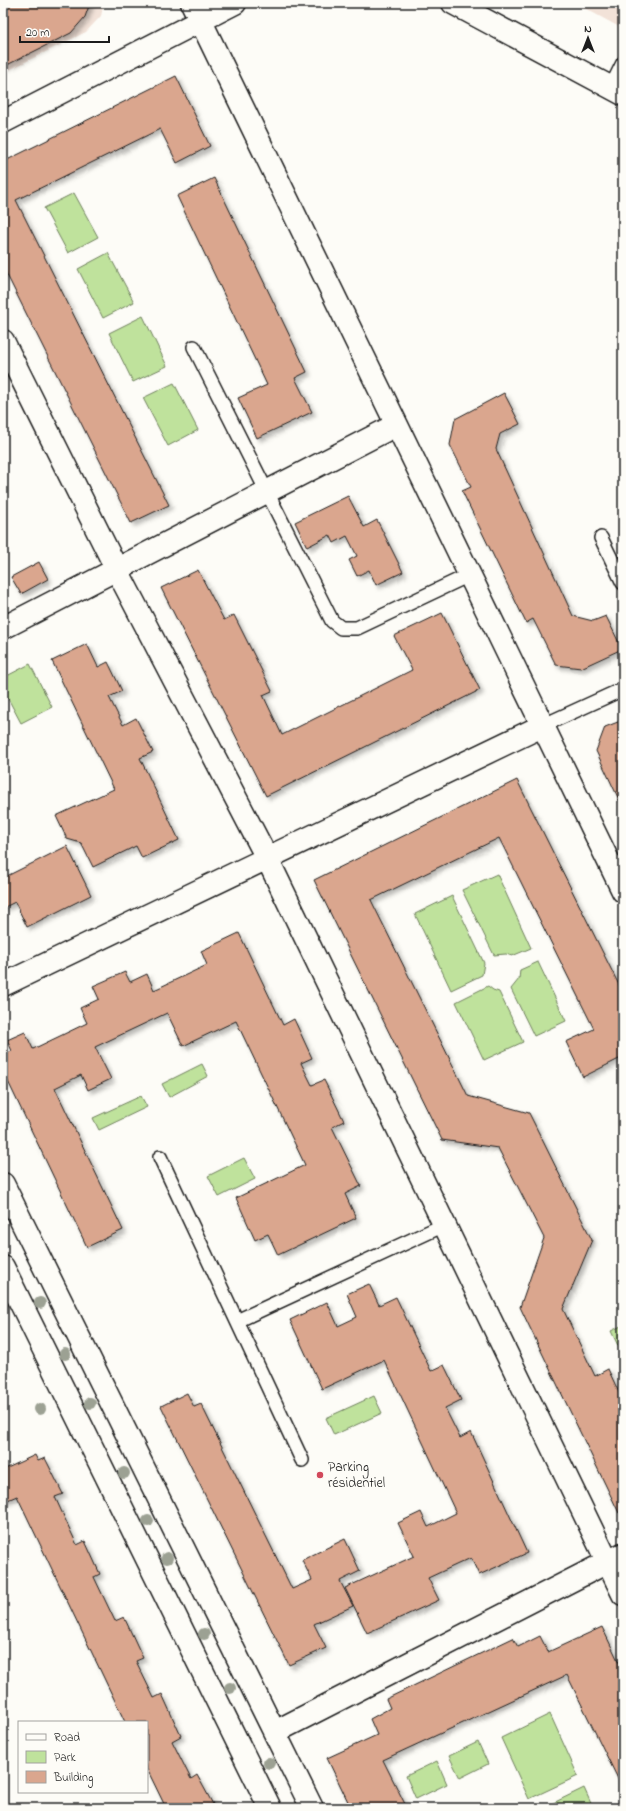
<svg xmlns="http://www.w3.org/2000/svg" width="626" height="1811" font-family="'Indie Flower',sans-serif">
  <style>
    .built { fill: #f2e2d8 }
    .green { fill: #bfe29c; stroke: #6e7f5c }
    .building { fill: #daa68e; stroke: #1c1c1c; filter: url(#shadow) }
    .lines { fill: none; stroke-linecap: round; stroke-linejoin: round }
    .lane-casing { stroke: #1c1c1c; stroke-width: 16 }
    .street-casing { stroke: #1c1c1c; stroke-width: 25 }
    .lane { stroke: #fdfcf7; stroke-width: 13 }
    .street { stroke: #fdfcf7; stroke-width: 22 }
    .tree { fill: #9ca193 }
    .poi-dot { fill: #d1495b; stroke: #fdfcf7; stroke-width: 1.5 }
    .labels { text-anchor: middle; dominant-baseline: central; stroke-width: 3.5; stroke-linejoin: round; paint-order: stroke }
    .poi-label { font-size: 14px; fill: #1c1c1c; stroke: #fdfcf7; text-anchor: start }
  </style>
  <defs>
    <filter id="shadow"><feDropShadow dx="3.5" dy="3.5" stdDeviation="2" flood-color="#0004"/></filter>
  </defs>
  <rect width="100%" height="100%" fill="#fdfcf7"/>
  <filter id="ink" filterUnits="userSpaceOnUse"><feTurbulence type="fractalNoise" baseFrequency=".025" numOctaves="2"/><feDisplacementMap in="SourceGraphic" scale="8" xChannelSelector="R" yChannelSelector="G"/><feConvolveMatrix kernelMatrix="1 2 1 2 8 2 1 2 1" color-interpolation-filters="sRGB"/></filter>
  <g filter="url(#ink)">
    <!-- built -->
    <path class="built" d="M3,3h101l-3,13 -15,16 -83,41z
      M575,3h48v26z"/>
    <!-- green -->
    <path class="green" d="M74,193l24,44 -30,16 -24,-45z
      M108,253l26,49 -31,16 -25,-49z
      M143,316l24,50 -34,16 -24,-49z
      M174,383l24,47 -30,16 -25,-48z
      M30,664l22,43 -31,16 -18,-34v-11z
      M497,874l34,74 -19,8 -6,-2 -12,1 -32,-65z
      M452,896l32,67 -2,12 -31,15 -36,-76z
      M538,962l28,59 -32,15 -23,-47 8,-10 1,-9z
      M488,986l5,4 6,2 24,50 -39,18 -28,-58z
      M202,1064l6,12 -39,21 -7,-13z
      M141,1096l6,11 -48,23 -6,-12z
      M244,1158l11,21 -36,18 -11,-21z
      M623,1325v31l-12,-25z
      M374,1396l8,17 -48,22 -8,-17z
      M550,1714l28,62 -49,23 -28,-61z
      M478,1742l10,22 -28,14 -11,-22z
      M437,1761l10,23 -31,15 -10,-23z
      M584,1788l9,20h-50z"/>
    <!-- building -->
    <path class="building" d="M3,3h87l-5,14 -14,16 -68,34z
      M176,76l34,70 -33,17 -17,-34 -144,71 153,305 -38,18 -128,-256v-105z
      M214,178l93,194 -12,6 17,34 -55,26 -19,-40 29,-13 -90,-189z
      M504,393l16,31 -20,10 -4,15 77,167 20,5 13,-5 16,33 -41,19 -25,-3 -23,-46 -7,4 -64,-132 9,-4 -21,-42 5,-26z
      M348,496l16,31 13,-7 26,52 -27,13 -7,-15 -12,6 -8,-16 8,-4 -10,-20 -13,7 -4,-8 -23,12 -12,-25z
      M39,562l9,17 -27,15 -10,-17z
      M198,570l26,50 10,-5 38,76 -9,4 19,40 130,-65 -18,-34 48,-23 38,77 -214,106 -105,-208z
      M87,644l11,23 10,-5 14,29 -13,6 14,28 13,-7 17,34 -13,6 39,82 -37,18 -6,-12 -43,21 -12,-24 -14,-4 -11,-23 58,-27 -62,-128z
      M623,720v88l-27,-57 9,-24z
      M517,780l106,213v32l-4,2 4,9v21l-40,20 -17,-35 28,-13 -95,-191 -128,62 97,196 61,17 63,127 -29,69 32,67 13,-7 15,32v109l-4,3 -99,-206 24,-69 -46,-90 -56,-8 -128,-260z
      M67,846l24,49 -64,32 -12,-25 -12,6v-39l4,7z
      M239,933l44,92 11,-6 18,39 -11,5 11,22 12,-5 20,41 -12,6 29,59 -16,8 11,24 -78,37 -10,-21 -13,6 -19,-42 69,-33 -69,-144 -53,25 -16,-33 -72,34 16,32 -23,11 -7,-15 -26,13 68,142 -36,17 -84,-176v-16l9,-4 -5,-11 18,-8 8,17 54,-26 -7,-15 19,-9 -6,-13 32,-14 5,10 17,-8 7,16 53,-25 -6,-14z
      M369,1284l10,21 17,-8 35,74 13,-6 17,35 -16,8 15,30 11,-6 56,121 -48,22 -8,-17 -43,20 11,22 -72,33 -22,-45 69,-32 -16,-33 23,-11 7,15 28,-14 -72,-153 -62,29 -32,-69 37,-18 11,24 19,-9 -10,-23z
      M187,1393l7,14 7,-3 91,185 20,-9 -10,-20 43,-21 15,32 -20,10 13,25 -39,18 12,24 -37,17 -128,-259z
      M35,1455l3,6 7,-3 18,36 -8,3 22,48 8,-4 15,33 -6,3 21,44 9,-4 19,41 -7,3 18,37 8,-4 19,42 -9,5 19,38 6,-4 18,33h-49l-19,-39v-47h-22l-108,-226 -14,6v-32z
      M602,1627l21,44v118l-56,-114 -184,85 24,48h-56l-24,-50 50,-23 -7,-16 20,-11 -4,-9 127,-61 5,9 22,-11 8,16z"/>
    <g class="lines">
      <!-- lane casing -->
      <g class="lane-casing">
        <path id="lane" d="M611,87l12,-24
          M194,347l138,274 9,7h16l112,-53
          M601,538l22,45
          M542,726l81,-37
          M160,1157l142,303
          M237,1321l207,-96"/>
      </g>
      <!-- street casing -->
      <g class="street-casing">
        <path id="street" d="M192,3l431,888
          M453,3l170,91
          M3,122l232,-119
          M3,341l114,229 150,288 356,736
          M3,628l393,-203
          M3,985l539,-259
          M3,1184l309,624
          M3,1267l267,541
          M275,1732l348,-178"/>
      </g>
      <!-- lane -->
      <use href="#lane" class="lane"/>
      <!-- street -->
      <use href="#street" class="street"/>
    </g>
    <!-- trees -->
    <g class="tree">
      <circle cx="40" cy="1303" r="6"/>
      <circle cx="65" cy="1354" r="6"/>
      <circle cx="90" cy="1403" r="6"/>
      <circle cx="40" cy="1409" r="6"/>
      <circle cx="124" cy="1473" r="6"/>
      <circle cx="148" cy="1521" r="6"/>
      <circle cx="167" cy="1558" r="6"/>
      <circle cx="204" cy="1634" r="6"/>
      <circle cx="230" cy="1688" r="6"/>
      <circle cx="269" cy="1763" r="6"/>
    </g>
  </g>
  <!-- markers -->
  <circle class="poi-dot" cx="320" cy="1475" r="4"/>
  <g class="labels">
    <!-- poi labels -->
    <g class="poi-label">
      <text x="328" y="1467">Parking<tspan x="328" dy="16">résidentiel</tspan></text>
    </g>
  </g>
  <!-- margin -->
  <rect width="626" height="1811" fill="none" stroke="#fdfcf7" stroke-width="16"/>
  <rect x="8" y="8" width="610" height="1795" fill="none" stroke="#1c1c1c" stroke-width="1.5" filter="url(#ink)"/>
  <!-- legend -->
  <rect x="18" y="1721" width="130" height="72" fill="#fdfcf7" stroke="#a3a29f"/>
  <rect x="26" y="1734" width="20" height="6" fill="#fdfcf7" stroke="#a3a29f"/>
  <text x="54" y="1741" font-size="12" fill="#1c1c1c">Road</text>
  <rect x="26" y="1751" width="20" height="12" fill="#bfe29c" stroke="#a3a29f"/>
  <text x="54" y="1761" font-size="12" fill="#1c1c1c">Park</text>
  <rect x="26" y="1771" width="20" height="12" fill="#daa68e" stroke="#a3a29f"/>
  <text x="54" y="1781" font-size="12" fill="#1c1c1c">Building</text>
  <!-- north arrow -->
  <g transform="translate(588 38)" stroke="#fdfcf7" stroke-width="3" paint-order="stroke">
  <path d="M0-3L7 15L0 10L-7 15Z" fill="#1c1c1c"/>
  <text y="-6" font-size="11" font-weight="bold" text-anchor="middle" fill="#1c1c1c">N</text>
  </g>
  <!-- scale -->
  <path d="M20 36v6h89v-6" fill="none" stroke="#1c1c1c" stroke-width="2"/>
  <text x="26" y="36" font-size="12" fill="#1c1c1c" stroke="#fdfcf7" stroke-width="3" paint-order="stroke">20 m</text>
</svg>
